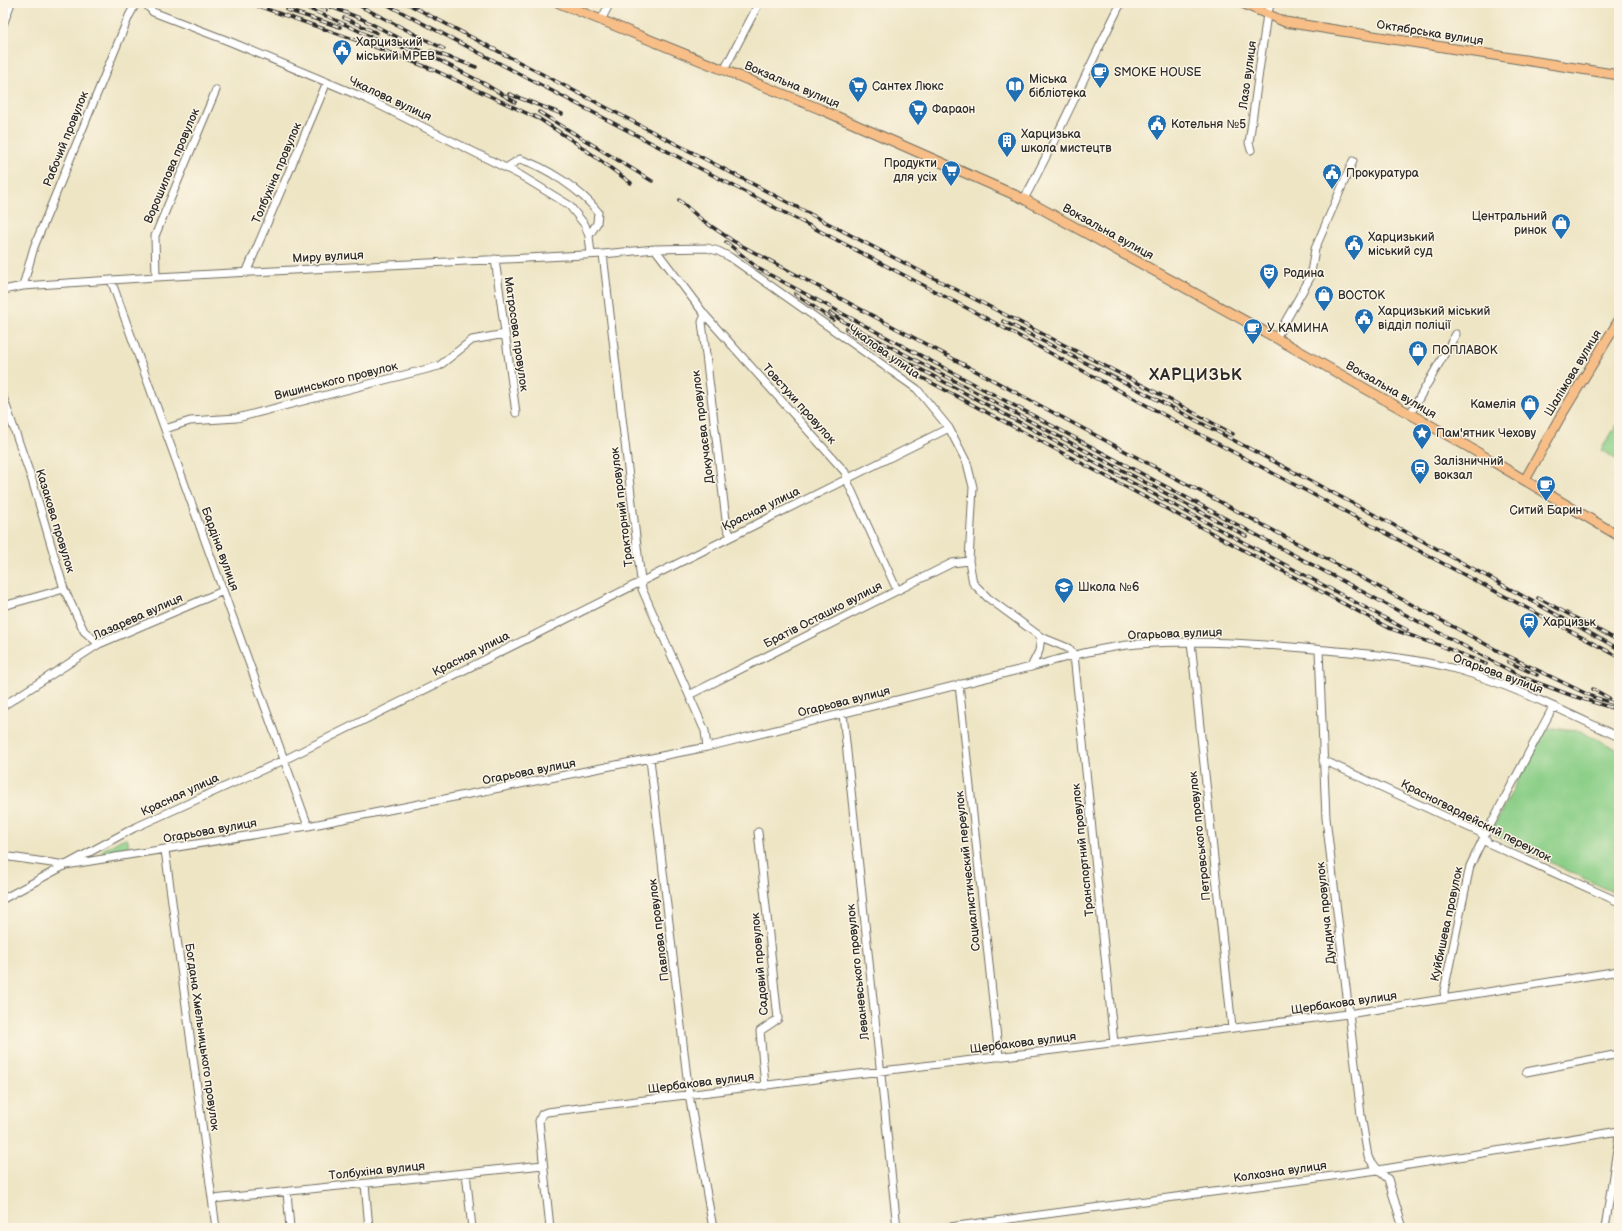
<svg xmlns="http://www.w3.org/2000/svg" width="1622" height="1231" font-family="'Balsamiq Sans',sans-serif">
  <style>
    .green { fill: #8ccf88; stroke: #5c7d5a }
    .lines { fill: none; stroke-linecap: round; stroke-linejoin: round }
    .minor-casing { stroke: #6f6c61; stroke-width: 9 }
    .major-casing { stroke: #6f6c61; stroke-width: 11 }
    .minor { stroke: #fff; stroke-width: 7 }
    .major { stroke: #f7be87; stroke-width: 9 }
    .rail-casing { stroke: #2b2b2b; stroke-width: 3.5 }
    .rail { stroke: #fcf5e5; stroke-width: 2; stroke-dasharray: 6; stroke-linecap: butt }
    .labels { text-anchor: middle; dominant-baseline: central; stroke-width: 3; stroke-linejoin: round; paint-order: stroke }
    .street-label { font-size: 12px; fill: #2b2b2b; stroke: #fcf5e5 }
    .poi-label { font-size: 12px; fill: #2b2b2b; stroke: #fcf5e5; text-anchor: start }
    .district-label { font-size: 16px; font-weight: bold; letter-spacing: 1px; fill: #2b2b2b; stroke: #fcf5e5 }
  </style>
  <rect width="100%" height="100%" fill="#fcf5e5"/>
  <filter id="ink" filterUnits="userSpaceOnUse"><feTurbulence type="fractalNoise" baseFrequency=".025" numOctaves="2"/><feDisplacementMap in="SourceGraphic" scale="8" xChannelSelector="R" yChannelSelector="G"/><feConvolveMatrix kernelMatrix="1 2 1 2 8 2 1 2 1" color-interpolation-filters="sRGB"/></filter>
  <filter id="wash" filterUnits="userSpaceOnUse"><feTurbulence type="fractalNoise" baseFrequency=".012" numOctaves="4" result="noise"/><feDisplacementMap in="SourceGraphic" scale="16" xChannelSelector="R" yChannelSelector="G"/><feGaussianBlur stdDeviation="0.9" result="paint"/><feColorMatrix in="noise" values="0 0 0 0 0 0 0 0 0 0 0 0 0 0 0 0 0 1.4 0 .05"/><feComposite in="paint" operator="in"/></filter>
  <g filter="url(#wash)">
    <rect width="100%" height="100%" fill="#eee5c5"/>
    <!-- green -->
    <path class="green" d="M1619,421v40l-18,-11z
      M1553,728l24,2 42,20v145l-122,-58 -4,-4v-5l50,-96z
      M122,839h5l1,2 1,9 -27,4 1,-4z"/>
  </g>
  <g filter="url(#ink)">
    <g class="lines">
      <!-- minor casing -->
      <g class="minor-casing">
        <path id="minor" d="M145,3l8,9 78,30 136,57 153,76 49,30 16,20 4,11 2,18
          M601,20l9,-17
          M3,25l8,-22
          M724,70l35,-67
          M1251,150l-2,-7 18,-129 4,-11
          M506,168l14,-9c26,8 61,31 78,53l-1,11 -8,13
          M1024,199c35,-64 64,-131 97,-196
          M655,249l50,66 140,157 4,13 48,105
          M603,254l39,335 63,142 2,16
          M495,259l21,154
          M246,273l81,-191
          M156,277l-1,-41 61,-146
          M111,280l197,546
          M23,286l11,-39 95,-231 7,-13
          M3,290l20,-4 133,-9 447,-23 52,-5 52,-1 11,3 12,6 187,132 32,39 18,35 6,24 -4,74 4,22 15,15 53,39 -2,14 -8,16
          M705,315l-3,7 25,206 4,8
          M1276,338l34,-60 5,-29 38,-88
          M3,397l29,83 32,109 20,42 15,13
          M1410,414l46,-80
          M165,429l25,-8 47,-3 202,-52 33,-26 33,-6
          M3,606l61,-17
          M1041,637l27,11 6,7 40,388
          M1191,642l41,386
          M1319,650l7,168 35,297 7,42 10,13 10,9 15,49
          M959,684l40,373
          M689,695l263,-132 17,-2
          M3,706l96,-62 124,-53
          M843,714l54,514
          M650,759l39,336 24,133
          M1323,760l158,73 7,10 131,59
          M758,832l20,187 -18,12 5,55
          M165,850l51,378
          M3,856l63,9 242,-39 399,-79 324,-80c35,-10 71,-20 107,-23 59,-5 118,0 176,5 49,4 97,8 145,21 55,16 108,43 160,67
          M3,899l131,-71 150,-68 665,-332
          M1445,999l-1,-8 26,-125 14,-29 69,-130
          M1526,1072l93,-18
          M466,1173l6,55
          M365,1184l4,44
          M287,1192l3,36
          M213,1199l330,-34
          M550,1228l-11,-107 3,-7 5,-2 801,-98 271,-43
          M942,1228l436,-58 241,-39
          M1605,1228l14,-92"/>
      </g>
      <!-- major casing -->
      <g class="major-casing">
        <path id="major" d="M559,3l261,106 204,90 252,139 189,107 154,91
          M1242,3l43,19 334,53
          M1525,480l34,-61 60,-99"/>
      </g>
      <!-- minor -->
      <use href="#minor" class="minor"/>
      <!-- major -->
      <use href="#major" class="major"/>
      <!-- rail casing -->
      <g class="rail-casing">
        <path id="rail" d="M249,3l121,42 64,25 105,49
          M283,3l14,4
          M294,3l37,15 43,20 37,12
          M310,3l16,7
          M321,3l41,16 43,22
          M354,3l90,46
          M384,3l598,313 221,120 416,221
          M406,3l475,248 267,137 85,46
          M287,10l53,17
          M344,18l33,15
          M400,40l87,45
          M431,51l45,16
          M483,83l32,19
          M509,94l53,20
          M539,112l113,69
          M535,116l44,29 52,38
          M679,200l23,20 31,21 771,413 89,43 26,8
          M726,242l33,27 763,408 51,19 46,14
          M795,294l38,26
          M830,313l14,9 402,214
          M1003,321l134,68 251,133 231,127
          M846,329l58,39 485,260 43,15
          M894,355l513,275
          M1538,598l81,43
          M1429,641l57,23
          M1508,662l29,13
          M1593,689l16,9"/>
      </g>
      <!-- rail -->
      <use href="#rail" class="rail"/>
    </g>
  </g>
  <!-- icons -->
  <defs>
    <g id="civic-pin" transform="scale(1)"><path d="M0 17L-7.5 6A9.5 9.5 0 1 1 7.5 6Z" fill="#1f6fb2" stroke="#fcf5e5"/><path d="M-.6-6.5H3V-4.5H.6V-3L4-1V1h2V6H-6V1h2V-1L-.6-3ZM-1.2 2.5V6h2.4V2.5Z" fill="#fff"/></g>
    <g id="cafe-pin" transform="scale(1)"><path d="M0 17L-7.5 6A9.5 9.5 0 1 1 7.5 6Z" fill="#1f6fb2" stroke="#fcf5e5"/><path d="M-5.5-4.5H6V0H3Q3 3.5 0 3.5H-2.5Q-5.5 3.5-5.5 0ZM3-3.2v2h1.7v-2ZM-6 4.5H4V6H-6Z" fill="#fff"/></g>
    <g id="supermarket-pin" transform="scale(1)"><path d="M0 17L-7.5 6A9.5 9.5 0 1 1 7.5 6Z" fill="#1f6fb2" stroke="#fcf5e5"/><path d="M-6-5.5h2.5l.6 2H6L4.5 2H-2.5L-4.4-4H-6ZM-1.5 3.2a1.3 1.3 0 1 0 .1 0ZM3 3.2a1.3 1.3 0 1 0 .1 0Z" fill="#fff"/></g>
    <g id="library-pin" transform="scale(1)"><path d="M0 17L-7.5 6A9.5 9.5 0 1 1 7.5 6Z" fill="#1f6fb2" stroke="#fcf5e5"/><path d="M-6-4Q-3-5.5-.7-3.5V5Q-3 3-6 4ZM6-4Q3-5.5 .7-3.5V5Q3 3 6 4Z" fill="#fff"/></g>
    <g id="building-pin" transform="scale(1)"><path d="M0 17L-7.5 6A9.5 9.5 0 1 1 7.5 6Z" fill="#1f6fb2" stroke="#fcf5e5"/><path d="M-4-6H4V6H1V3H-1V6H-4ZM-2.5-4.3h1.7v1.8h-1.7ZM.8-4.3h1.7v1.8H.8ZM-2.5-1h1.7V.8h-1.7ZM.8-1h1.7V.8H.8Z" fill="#fff"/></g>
    <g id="shop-pin" transform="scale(1)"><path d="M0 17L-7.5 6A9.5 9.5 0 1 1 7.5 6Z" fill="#1f6fb2" stroke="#fcf5e5"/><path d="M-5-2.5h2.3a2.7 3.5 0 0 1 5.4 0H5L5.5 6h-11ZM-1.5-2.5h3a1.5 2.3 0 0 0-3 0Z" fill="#fff"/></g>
    <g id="theatre-pin" transform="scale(1)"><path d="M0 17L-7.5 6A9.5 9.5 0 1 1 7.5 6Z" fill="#1f6fb2" stroke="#fcf5e5"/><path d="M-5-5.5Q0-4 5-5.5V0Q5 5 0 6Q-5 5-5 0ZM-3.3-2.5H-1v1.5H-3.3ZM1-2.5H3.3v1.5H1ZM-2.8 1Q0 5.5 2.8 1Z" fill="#fff"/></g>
    <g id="sight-pin" transform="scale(1)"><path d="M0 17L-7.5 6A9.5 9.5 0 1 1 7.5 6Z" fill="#1f6fb2" stroke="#fcf5e5"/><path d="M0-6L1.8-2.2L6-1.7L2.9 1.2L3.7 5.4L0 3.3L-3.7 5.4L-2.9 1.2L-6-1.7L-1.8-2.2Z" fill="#fff"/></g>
    <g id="station-pin" transform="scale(1)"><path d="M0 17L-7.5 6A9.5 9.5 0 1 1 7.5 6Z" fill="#1f6fb2" stroke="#fcf5e5"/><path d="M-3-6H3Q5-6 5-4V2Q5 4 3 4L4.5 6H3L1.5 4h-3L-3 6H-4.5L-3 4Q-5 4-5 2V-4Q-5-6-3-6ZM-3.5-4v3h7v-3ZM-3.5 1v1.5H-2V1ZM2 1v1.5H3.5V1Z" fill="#fff"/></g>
    <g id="school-pin" transform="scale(1)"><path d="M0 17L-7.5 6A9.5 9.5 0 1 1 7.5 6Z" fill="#1f6fb2" stroke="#fcf5e5"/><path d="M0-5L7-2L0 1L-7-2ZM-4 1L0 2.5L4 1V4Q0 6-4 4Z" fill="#fff"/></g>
  </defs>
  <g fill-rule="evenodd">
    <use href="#civic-pin" x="342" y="49"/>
    <use href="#cafe-pin" x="1100" y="72"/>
    <use href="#supermarket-pin" x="858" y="86"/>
    <use href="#library-pin" x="1015" y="86"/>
    <use href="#supermarket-pin" x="918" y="109"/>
    <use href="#civic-pin" x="1157" y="124"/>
    <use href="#building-pin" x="1007" y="141"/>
    <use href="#supermarket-pin" x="951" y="170"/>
    <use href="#civic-pin" x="1332" y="173"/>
    <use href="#shop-pin" x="1561" y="223"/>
    <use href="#civic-pin" x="1354" y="244"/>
    <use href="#theatre-pin" x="1269" y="273"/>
    <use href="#shop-pin" x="1324" y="295"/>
    <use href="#civic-pin" x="1364" y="318"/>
    <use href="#cafe-pin" x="1253" y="328"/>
    <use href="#shop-pin" x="1418" y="350"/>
    <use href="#shop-pin" x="1530" y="404"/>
    <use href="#sight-pin" x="1422" y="433"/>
    <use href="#station-pin" x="1420" y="468"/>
    <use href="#cafe-pin" x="1546" y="485"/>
    <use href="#school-pin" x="1064" y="587"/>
    <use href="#station-pin" x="1529" y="622"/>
  </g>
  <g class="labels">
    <!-- street labels -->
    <g class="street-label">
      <text transform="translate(1430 33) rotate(9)">Октябрська вулиця</text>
      <text transform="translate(1248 75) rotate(-82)">Лазо вулиця</text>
      <text transform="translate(792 85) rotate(23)">Вокзальна вулиця</text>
      <text transform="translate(390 99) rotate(25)">Чкалова вулиця</text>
      <text transform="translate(66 139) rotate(-68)">Рабочий провулок</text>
      <text transform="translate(172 166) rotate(-67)">Ворошилова провулок</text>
      <text transform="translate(277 173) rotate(-67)">Толбухіна провулок</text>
      <text transform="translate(1108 232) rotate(29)">Вокзальна вулиця</text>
      <text transform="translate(328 257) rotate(-3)">Миру вулиця</text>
      <text transform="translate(516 334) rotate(82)">Матросова провулок</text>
      <text transform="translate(884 352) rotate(35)">Чкалова улица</text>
      <text transform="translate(1573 373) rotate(-59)">Шалімова вулиця</text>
      <text transform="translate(336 381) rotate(-14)">Вишинського провулок</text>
      <text transform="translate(1391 390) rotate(30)">Вокзальна вулиця</text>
      <text transform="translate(799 404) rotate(48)">Товстухи провулок</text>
      <text transform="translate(703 427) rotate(-97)">Докучаєва провулок</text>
      <text transform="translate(622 507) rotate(-97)">Тракторний провулок</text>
      <text transform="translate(761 509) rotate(-26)">Красная улица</text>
      <text transform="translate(55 521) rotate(73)">Казакова провулок</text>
      <text transform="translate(220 549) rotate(70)">Бардіна вулиця</text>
      <text transform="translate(823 615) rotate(-27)">Братів Осташко вулиця</text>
      <text transform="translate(138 617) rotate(-24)">Лазарева вулиця</text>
      <text transform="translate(1175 634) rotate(-2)">Огарьова вулиця</text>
      <text transform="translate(471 654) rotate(-27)">Красная улица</text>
      <text transform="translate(1498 674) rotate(20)">Огарьова вулиця</text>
      <text transform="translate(844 702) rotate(-14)">Огарьова вулиця</text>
      <text transform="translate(529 772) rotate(-11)">Огарьова вулиця</text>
      <text transform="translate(180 795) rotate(-25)">Красная улица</text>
      <text transform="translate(1476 821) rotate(27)">Красногвардейский переулок</text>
      <text transform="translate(210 831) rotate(-10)">Огарьова вулиця</text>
      <text transform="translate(1200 836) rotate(-96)">Петровського провулок</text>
      <text transform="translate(1083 850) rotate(-96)">Транспортний провулок</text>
      <text transform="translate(968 871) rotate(-96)">Социалистический переулок</text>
      <text transform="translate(1326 913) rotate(-96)">Дундича провулок</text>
      <text transform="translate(1447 924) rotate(-78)">Куйбишева провулок</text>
      <text transform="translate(659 930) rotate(-97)">Павлова провулок</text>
      <text transform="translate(760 964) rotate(-95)">Садовий провулок</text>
      <text transform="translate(858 972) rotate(-96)">Леваневського провулок</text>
      <text transform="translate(1344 1003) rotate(-8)">Щербакова вулиця</text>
      <text transform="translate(202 1037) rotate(82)">Богдана Хмельницького провулок</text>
      <text transform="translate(1023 1043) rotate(-7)">Щербакова вулиця</text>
      <text transform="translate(701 1083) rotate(-7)">Щербакова вулиця</text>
      <text transform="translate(377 1171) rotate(-6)">Толбухіна вулиця</text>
      <text transform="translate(1280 1172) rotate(-8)">Колхозна вулиця</text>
    </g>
    <!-- poi labels -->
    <g class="poi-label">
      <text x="356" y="42">Харцизький<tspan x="356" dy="14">міський МРЕВ</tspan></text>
      <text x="1114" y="72">SMOKE HOUSE</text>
      <text x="1029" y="79">Міська<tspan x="1029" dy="14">бібліотека</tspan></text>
      <text x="872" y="86">Сантех Люкс</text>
      <text x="932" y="109">Фараон</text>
      <text x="1171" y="124">Котельня №5</text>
      <text x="1021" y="134">Харцизька<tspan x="1021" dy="14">школа мистецтв</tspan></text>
      <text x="937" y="163" text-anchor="end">Продукти<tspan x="937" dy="14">для усіх</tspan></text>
      <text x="1346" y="173">Прокуратура</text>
      <text x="1547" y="216" text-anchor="end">Центральний<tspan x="1547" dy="14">ринок</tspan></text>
      <text x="1368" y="237">Харцизький<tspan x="1368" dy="14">міський суд</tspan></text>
      <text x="1283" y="273">Родина</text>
      <text x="1338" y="295">ВОСТОК</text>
      <text x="1378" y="311">Харцизький міський<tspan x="1378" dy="14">відділ поліції</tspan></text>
      <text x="1267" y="328">У КАМИНА</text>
      <text x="1432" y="350">ПОПЛАВОК</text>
      <text x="1516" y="404" text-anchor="end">Камелія</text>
      <text x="1436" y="433">Пам'ятник Чехову</text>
      <text x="1434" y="461">Залізничний<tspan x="1434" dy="14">вокзал</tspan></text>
      <text x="1546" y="510" text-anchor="middle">Ситий Барин</text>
      <text x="1078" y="587">Школа №6</text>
      <text x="1543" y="622">Харцизьк</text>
    </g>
    <!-- district labels -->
    <g class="district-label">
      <text x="1196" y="375">ХАРЦИЗЬК</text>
    </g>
  </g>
  <!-- margin -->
  <rect width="1622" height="1231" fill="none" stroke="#fcf5e5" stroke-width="16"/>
</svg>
